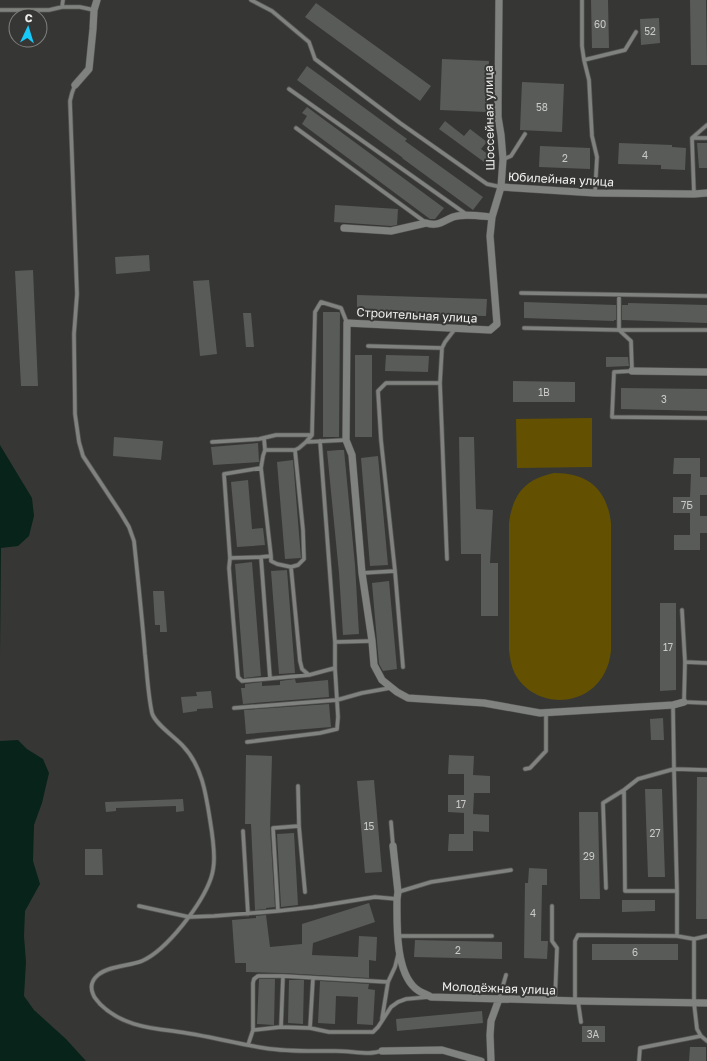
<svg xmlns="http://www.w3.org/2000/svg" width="707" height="1061" font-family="'Golos Text',sans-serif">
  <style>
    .green { fill: #635101 }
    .water { fill: #08231a }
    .building { fill: #595b59 }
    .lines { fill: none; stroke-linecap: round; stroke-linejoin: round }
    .lane-casing { stroke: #545553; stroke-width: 5 }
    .street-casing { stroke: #545553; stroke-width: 8 }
    .lane { stroke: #80827f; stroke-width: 3.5 }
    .street { stroke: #80827f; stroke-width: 7 }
    .labels { text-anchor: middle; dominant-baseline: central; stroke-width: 4; stroke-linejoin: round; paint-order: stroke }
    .number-label { font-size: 10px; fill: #cacbc9 }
    .street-label { font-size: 12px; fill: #eff0ee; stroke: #363735 }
  </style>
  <rect width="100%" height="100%" fill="#363735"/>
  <!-- green -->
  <path class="green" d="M592,418v49l-75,1 -1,-49z
    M554,473c34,0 53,16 57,50v128c-1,8 -3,16 -7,23 -19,35 -70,34 -89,0 -4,-8 -5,-16 -6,-24v-127c4,-30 17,-44 45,-50z"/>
  <!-- water -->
  <path class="water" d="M0,445l32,53 2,18 -5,20 -11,10 -17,2 -1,106z
    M18,740l9,9 16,10 6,14 -7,30 -8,22 -1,36 7,23 -15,27 -1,25 2,26 -2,34 10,14 32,29 20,22h-86v-320z"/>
  <!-- building -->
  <path class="building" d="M591,0h17l1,48h-17z
    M690,0h16l1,65h-16z
    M316,3l115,83 -11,15 -115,-84z
    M659,18l1,25 -19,2 -1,-26z
    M442,59l47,2 -3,51 -46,-2z
    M307,66l100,73 -2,2 78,56 -10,13 -71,-52h1l-106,-78z
    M522,82l42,2 -2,48 -42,-2z
    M307,107l137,101 -9,11h-5l-128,-95 5,-8 -5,-3z
    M445,121l19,15 6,-7 17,13 -6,7 8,6 -5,7 -45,-33z
    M619,143l53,2v2l14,1 -1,22 -24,-1v-4l-43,-1z
    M697,143h10v25h-8z
    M540,146l50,2v21l-51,-2z
    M335,205l63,4 -1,16 -6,1 -57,-4z
    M149,255l1,16 -34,3 -1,-17z
    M33,270l5,116h-17l-6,-115z
    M209,280l8,74 -17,2 -7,-75z
    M357,295l130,4 -1,17 -129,-3z
    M524,302l92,3v15h-2v1l-90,-3z
    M628,303l79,2v18l-85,-3v-15h6z
    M323,312h16l1,1 -1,124h-16z
    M243,313h8l3,34h-8z
    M355,355h17v82h-17z
    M386,355l43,1 -1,16 -43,-1z
    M606,357h22l1,9 -23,1z
    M513,381l62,1v20h-62z
    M621,388l86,1v22l-86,-2z
    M114,437l49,4 -2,19 -48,-4z
    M459,437h15l2,72 17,1 -3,53h8v53h-17v-62h-20z
    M258,443l1,19 -46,3 -2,-18z
    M339,450h5l11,115 4,69 -16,1 -4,-62 -12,-122z
    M378,456l10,109 -18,1 -9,-108z
    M674,458h26v19h7v18h-7v21h7v17h-7v17h-26v-15h16v-22h-17v-16h17l1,-23h-18z
    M293,460l8,98 -16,1 -8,-97z
    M248,480l4,49 11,-1 2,17 -28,2 -6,-65z
    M252,562l9,114 -17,2 -9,-114z
    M287,570l8,103 -16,1 -8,-103z
    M389,581l8,88 -14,2 -4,-7 -7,-81z
    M153,591h11l3,41h-7v-7h-5z
    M660,603h16v87l-16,1z
    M295,679l1,4 32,-3 1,17 -86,7 -2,-16h4v-4l17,-2v4l18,-1v-4z
    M211,691l2,17 -16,1v2l-14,2 -2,-16 16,-1 -1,-4z
    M329,704l2,23 -85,7 -2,-24z
    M663,718l1,22h-13l-1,-21z
    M246,755l26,1 -2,72 5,79 -9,1v1l-11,1 -4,-86h-6z
    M449,755l25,1 -1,19 17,1v17h-16l-1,21 16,1v17l-16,-1v20h-25l1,-17h15v-21l-16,-1v-17h16v-21h-16z
    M697,777h10v142h-11z
    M374,780l8,92 -17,1 -8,-92z
    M645,789h17l3,88h-17z
    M183,799l1,12 -8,1v-6l-60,2v3l-10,1 -1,-10z
    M579,812h19l2,87h-20z
    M294,833l4,72 -17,2 -4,-73z
    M85,849h17l1,26h-18z
    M529,868l18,1v16h-5l-1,56h7l-1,18 -23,-1 1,-75h3z
    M622,900h33v11l-33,1z
    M369,903l6,19 -62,21 -1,12 46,2 1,-21 18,1 -1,24 -7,-1v18l-86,-5 -37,-1v-9h-11l-3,-43 24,-2v-2l10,-1 4,32 32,-3v-20z
    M415,940l87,2v17l-88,-2z
    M592,944h86v16h-86z
    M259,979h16l-1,46 -17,-1z
    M289,980h15l-1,44 -15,-1z
    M320,981l49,3 -1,5 7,1 -2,35 -16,-1 1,-27 -22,-1 -1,28 -17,-1z
    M482,1011l1,12 -86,8 -1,-12z
    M582,1026h23v16h-23z
    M690,1047h16v14h-17z"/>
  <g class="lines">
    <!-- lane casing -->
    <g class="lane-casing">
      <path id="lane" d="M251,0l21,11 37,31 6,17 85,64 87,61 14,3
        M582,0v46l2,14 5,20 3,56 5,21 -2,36
        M62,7l1,-7
        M0,10h49l13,-3h18l14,3
        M584,60l41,-10 11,-18
        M75,85l-3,8 -2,8 7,193 -3,40 1,80 4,28 4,14 37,56 9,15 5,14c4,38 8,76 11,113 2,18 3,41 7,59 3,11 23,24 31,33 19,20 23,48 27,74 2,12 4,25 4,38 0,7 -1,14 -3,20 -9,26 -44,72 -69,83 -13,5 -34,5 -44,14 -6,5 -8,12 -5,19 1,4 4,6 7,10 20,20 46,24 73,27 31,4 61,12 91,17 24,4 47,3 71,3 12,0 23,2 34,2 4,0 8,-1 13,-2
        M289,89l177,125
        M296,128l129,94
        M692,138h15
        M504,159l7,-3 14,-22
        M694,194l-2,-56 15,-13
        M521,293l186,3
        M619,295v35l12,11 1,30 -18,1 -2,45 95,1
        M524,328l95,2h88
        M368,346l74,2
        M264,438l1,12h30
        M346,440l-40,2 6,-7 3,-123 6,-10 20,6 6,15
        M320,441l15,201 37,-1
        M212,442l47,-3 17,-4h36
        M265,450l-2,6 -2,12 -37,6 6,84 -1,10 9,109 4,4 67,-6
        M261,468l10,88
        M261,557l10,-1v5l6,3 14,3
        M230,558l31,-1 9,121
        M447,559l-7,-176 2,-35 3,-6 10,-13
        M395,571l8,96
        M362,573l33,-2 -14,-131 -3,-49 8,-8h54
        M682,610l3,52
        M335,642v26
        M707,663l-22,-1 -1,40 23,1
        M234,708l103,-8 25,-7 28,-5
        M247,742l73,-9 17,-4 1,-12 -3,-49 -26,7 -7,-6 -2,-8 -9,-94 7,-2 6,-6 -1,-29 -8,-80 4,-2 7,-6
        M525,769l5,-1 16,-17v-39
        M707,770l-33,-1 3,122v45l17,3v64l3,26 4,7 6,5
        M298,786l1,40
        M624,790l1,101h52
        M391,822l2,24
        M243,831l5,83
        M606,888l-3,-85 21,-13 14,-11 36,-10 -1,-64
        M398,892l33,-10 80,-12
        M139,906l50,11 25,-1 64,-5 35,-4 62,-10 22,2
        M552,906v35l5,7 -2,52
        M278,911l-5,-83 26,-2 6,66
        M398,936h94
        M694,939l13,-3
        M499,999l7,-24
        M575,1001v-60l3,-6 99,1
        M578,1001l3,21
        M382,1019l6,-37
        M281,1027l2,-51
        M310,1028l3,-50
        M253,1030l28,-3 29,1 19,4h44l5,-5 13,-20 7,-5 8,-3 22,-2
        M248,1045l5,-15v-47l1,-4 4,-3h25l105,6 7,-15 3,-12
        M639,1061l1,-13 61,-12"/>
    </g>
    <!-- street casing -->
    <g class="street-casing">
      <path id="street" d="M75,85l14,-16 4,-40 1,-19 3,-10
        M501,187l94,6 99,1 13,-1
        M492,217l-2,19 7,88 -7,6 -143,-7 -1,117 6,15 10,118 10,68 2,24 8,15 15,12 11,6 76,5 56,10 133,-8 11,-3
        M344,228l47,3 35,-8c12,4 17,-2 27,-6 10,-4 28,-1 39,0l9,-30 2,-28 -2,-24 -3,-18v-13l1,-104
        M632,371l75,1
        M393,846l5,46 -1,7c0,24 -2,71 18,89 4,4 11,6 16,9l147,4 129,2
        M382,1051l60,-1 39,11
        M491,1061l-1,-26 1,-14 8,-22"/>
    </g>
    <!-- lane -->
    <use href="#lane" class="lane"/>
    <!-- street -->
    <use href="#street" class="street"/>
  </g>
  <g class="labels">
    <!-- number labels -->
    <g class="number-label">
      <text x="600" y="24">60</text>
      <text x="650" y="31">52</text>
      <text x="542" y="107">58</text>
      <text x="645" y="155">4</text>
      <text x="565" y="158">2</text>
      <text x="544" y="392">1В</text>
      <text x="664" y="399">3</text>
      <text x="687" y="505">7Б</text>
      <text x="668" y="647">17</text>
      <text x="461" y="804">17</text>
      <text x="369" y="826">15</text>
      <text x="655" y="833">27</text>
      <text x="589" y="856">29</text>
      <text x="533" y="913">4</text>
      <text x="458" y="950">2</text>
      <text x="635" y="952">6</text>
      <text x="593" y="1034">3А</text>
    </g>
    <!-- street labels -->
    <g class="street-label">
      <text transform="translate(489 118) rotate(-91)">Шоссейная улица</text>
      <text transform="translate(561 179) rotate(3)">Юбилейная улица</text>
      <text transform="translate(417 315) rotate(3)">Строительная улица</text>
      <text transform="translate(499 988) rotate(2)">Молодёжная улица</text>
    </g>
  </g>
  <!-- north arrow -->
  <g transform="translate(28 28) rotate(4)"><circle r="19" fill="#363735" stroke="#80817f"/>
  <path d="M0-3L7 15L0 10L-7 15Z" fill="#16cafb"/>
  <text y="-6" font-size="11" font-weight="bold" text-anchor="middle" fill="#eff0ee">С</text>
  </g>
</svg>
